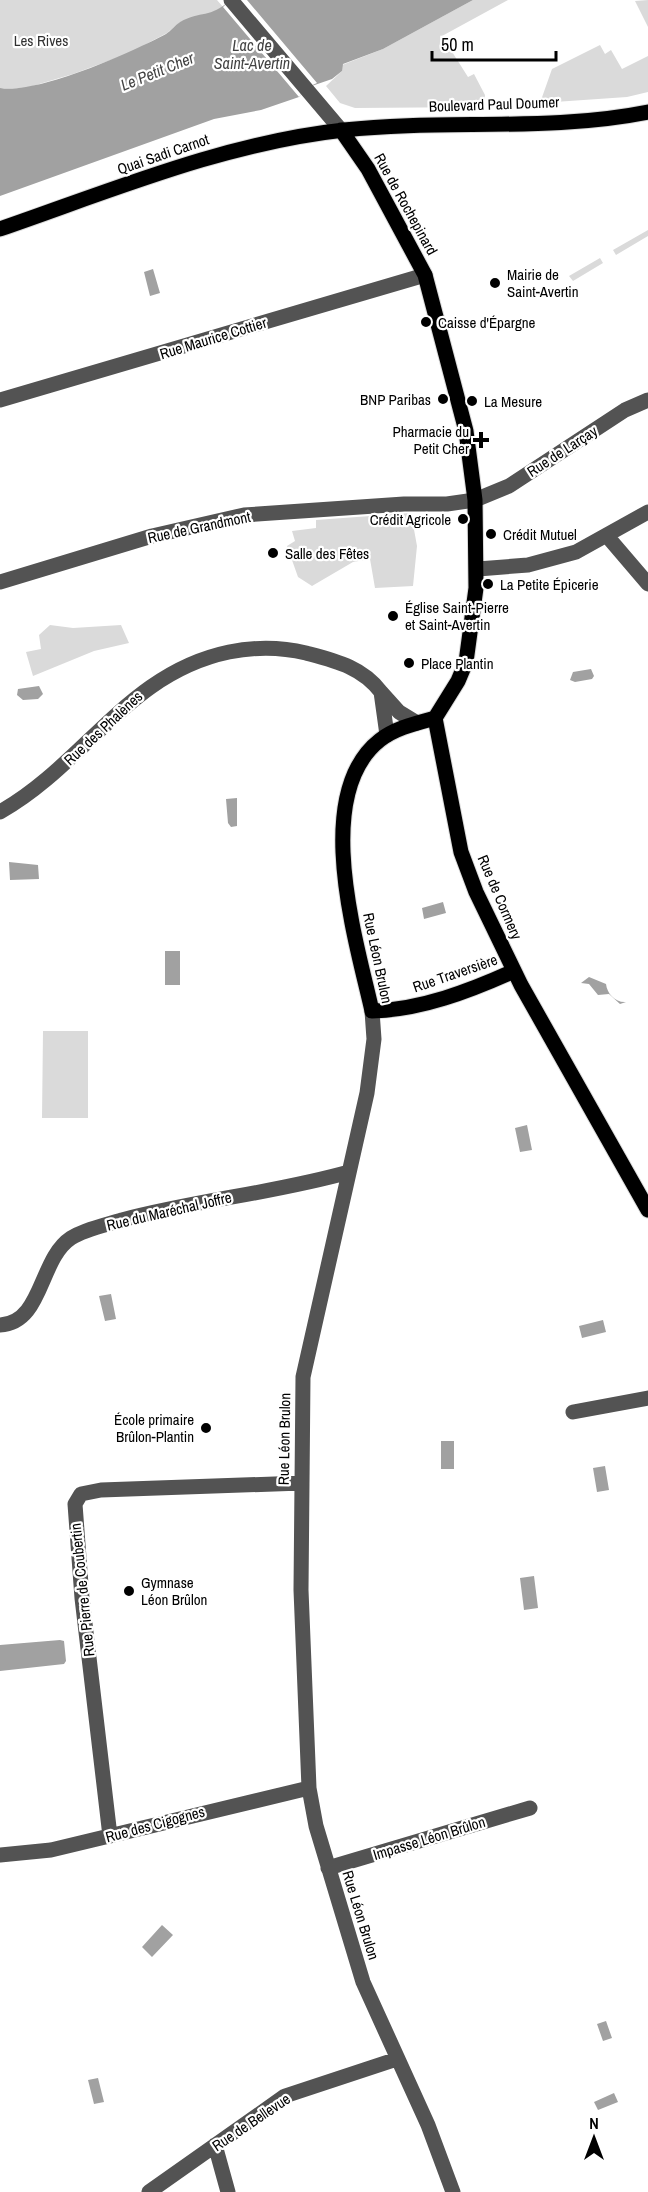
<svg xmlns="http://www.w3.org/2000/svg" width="648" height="2192" font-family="'Archivo Narrow',sans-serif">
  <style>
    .green { fill: #dadada }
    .water { fill: #a1a1a1 }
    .pier { fill: #fff }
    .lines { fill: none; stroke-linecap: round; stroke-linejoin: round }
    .major-casing { stroke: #dbdbdb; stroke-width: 17 }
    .minor { stroke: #535353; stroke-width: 15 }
    .major { stroke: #000; stroke-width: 15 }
    .poi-dot { fill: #000; stroke: #fff; stroke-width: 2 }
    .labels { text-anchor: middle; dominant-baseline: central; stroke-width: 4.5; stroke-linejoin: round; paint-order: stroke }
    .park-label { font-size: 15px; fill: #313131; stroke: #fff }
    .street-label { font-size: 15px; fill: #000; stroke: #fff }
    .poi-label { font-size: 15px; fill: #000; stroke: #fff; text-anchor: start }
    .water-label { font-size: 16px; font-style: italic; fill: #424242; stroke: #fff }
  </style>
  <rect width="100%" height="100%" fill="#fff"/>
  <!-- green -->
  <path class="green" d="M0,0h217l6,7 -4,5 -39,10 -13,11 -40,21 -54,20 -47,14h-26z
    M473,0h35l-66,36 26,41 6,-3 11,21 -1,12 -129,1 -15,-5 -14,-17 16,-15v-6l41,-16z
    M648,0v27l-13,-26z
    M600,45l5,9 6,-4 11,19 26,-13v36l-21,5 -87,6 12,-34z
    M648,230v6l-32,19 -3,-5z
    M600,258l3,5 -30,18 -4,-5z
    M411,513l6,33 -4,40 -38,2 -5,-29 -17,3 -41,24 -14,-9 -11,-31 8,-5 -3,-10 24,-3v-8z
    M50,625l23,3 48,-3 8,18 -35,8 -61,25 -7,-24 15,-3 -2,-14z
    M43,1031h45v87h-46z"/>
  <!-- water -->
  <path class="water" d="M230,0h243l-90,49 -40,15 -1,7 -10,8 -26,9 -7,9 -38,13 -47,9 -214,77v-108c39,6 130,-35 166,-54 5,-3 9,-9 14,-12 21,-12 30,-3 50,-22z
    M153,269l7,24 -10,3 -6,-24z
    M591,669l3,7 -2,3 -17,3 -5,-2 3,-8z
    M39,686l4,8 -5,5 -15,1 -6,-5 1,-6z
    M237,798v28l-6,1 -3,-4 -2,-24z
    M9,862l29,3 1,14 -29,1z
    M443,902l3,11 -22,6 -2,-11z
    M165,951h15v34h-15z
    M589,977l17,7c1,10 10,19 20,18l-6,2 -11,-10 -11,1 -9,-11 -8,-1z
    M527,1125l5,25 -12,2 -5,-24z
    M111,1294l5,25 -11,2 -6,-25z
    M603,1320l3,12 -24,6 -3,-12z
    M441,1441h13v28h-13z
    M605,1466l4,24 -12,2 -4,-24z
    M534,1576l4,32 -14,2 -4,-32z
    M60,1640l4,1 2,20 -2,3 -64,7v-26z
    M162,1925l11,10 -21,22 -10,-10z
    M606,2021l6,17 -9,3 -6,-17z
    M98,2078l6,24 -10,2 -6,-24z
    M614,2093l4,9 -20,8 -4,-8z"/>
  <!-- pier -->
  <path class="pier" d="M230,0h17l70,83 -11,5 -7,9 -76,-90z"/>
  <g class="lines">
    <!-- major casing -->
    <g class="major-casing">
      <path id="major" d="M341,130l27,39 57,106 41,156 9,69 1,88 -10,74 -8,19 -23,37 26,134 15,40 45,93 127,225
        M0,229c113,-39 225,-86 344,-99 100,-11 205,2 304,-18
        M435,718c-18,5 -40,10 -55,22 -69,54 -24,200 -8,271 48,-1 98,-20 142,-40"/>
    </g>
    <!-- minor -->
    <path class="minor" d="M231,0l110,130
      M0,400l425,-125
      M607,536l41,48
      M478,569l50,-4 48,-13 72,-40
      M0,582l152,-46 92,-21 160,-11h43l28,-4 34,-14 116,-76 23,-10
      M387,735l-6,-43 18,20 18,11
      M0,812c85,-48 128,-139 229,-160 25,-5 52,-5 77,1 30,8 56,14 75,39
      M372,1011l2,28 -7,54 -64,284 -2,213 8,198 7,38 47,156 65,143 25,67
      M0,1325c43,-2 39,-66 71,-87 14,-9 35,-13 51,-18 75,-20 153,-27 227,-48
      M573,1412l75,-14
      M110,1836l-28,-238 -7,-94 6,-10 20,-4 201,-7
      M0,1855l51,-5 258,-62
      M328,1868l202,-60
      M215,2145l13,47
      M149,2192l136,-96 112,-37"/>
    <!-- major -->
    <use href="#major" class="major"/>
  </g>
  <!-- markers -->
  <g class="poi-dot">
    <circle cx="495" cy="283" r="6"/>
    <circle cx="426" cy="322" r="6"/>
    <circle cx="443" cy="399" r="6"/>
    <circle cx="472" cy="401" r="6"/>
    <path d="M478 431h6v6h6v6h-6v6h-6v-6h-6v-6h6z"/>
    <circle cx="463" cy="519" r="6"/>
    <circle cx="491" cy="534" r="6"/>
    <circle cx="273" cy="553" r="6"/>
    <circle cx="488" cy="584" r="6"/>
    <circle cx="393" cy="616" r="6"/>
    <circle cx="409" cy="663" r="6"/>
    <circle cx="206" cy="1428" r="6"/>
    <circle cx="129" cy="1591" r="6"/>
  </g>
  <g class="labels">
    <!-- park labels -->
    <g class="park-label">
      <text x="41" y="40">Les Rives</text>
    </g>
    <!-- street labels -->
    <g class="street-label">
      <text transform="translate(494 104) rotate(-2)">Boulevard Paul Doumer</text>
      <text transform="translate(163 154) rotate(-19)">Quai Sadi Carnot</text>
      <text transform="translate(406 204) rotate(61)">Rue de Rochepinard</text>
      <text transform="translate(213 338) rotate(-17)">Rue Maurice Cottier</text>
      <text transform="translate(562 451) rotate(-33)">Rue de Larçay</text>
      <text transform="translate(199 527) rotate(-12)">Rue de Grandmont</text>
      <text transform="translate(103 728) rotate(-43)">Rue des Phalènes</text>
      <text transform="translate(500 897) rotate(67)">Rue de Cormery</text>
      <text transform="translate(378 958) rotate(78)">Rue Léon Brulon</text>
      <text transform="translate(455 973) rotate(-19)">Rue Traversière</text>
      <text transform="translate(169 1211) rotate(-13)">Rue du Maréchal Joffre</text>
      <text transform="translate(284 1439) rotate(-89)">Rue Léon Brulon</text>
      <text transform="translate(82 1590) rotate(-96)">Rue Pierre de Coubertin</text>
      <text transform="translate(155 1824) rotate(-15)">Rue des Cigognes</text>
      <text transform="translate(429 1838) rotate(-17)">Impasse Léon Brûlon</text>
      <text transform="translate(361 1915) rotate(73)">Rue Léon Brulon</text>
      <text transform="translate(251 2122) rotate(-34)">Rue de Bellevue</text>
    </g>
    <!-- poi labels -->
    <g class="poi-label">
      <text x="507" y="274">Mairie de<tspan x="507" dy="17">Saint-Avertin</tspan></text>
      <text x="438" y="322">Caisse d'Épargne</text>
      <text x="431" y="399" text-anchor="end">BNP Paribas</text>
      <text x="484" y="401">La Mesure</text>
      <text x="469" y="431" text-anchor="end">Pharmacie du<tspan x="469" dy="17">Petit Cher</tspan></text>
      <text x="451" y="519" text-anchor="end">Crédit Agricole</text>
      <text x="503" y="534">Crédit Mutuel</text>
      <text x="285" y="553">Salle des Fêtes</text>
      <text x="500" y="584">La Petite Épicerie</text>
      <text x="405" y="607">Église Saint-Pierre<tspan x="405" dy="17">et Saint-Avertin</tspan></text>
      <text x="421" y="663">Place Plantin</text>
      <text x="194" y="1419" text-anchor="end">École primaire<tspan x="194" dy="17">Brûlon-Plantin</tspan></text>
      <text x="141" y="1582">Gymnase<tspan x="141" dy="17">Léon Brûlon</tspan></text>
    </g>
    <!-- water labels -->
    <g class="water-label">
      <text x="252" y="45">Lac de<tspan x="252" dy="18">Saint-Avertin</tspan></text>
      <text transform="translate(157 71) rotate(-22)">Le Petit Cher</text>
    </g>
  </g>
  <!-- north arrow -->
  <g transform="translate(594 2138)" stroke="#ffffff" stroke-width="4.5" paint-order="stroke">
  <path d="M0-4.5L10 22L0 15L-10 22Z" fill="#000000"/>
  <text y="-9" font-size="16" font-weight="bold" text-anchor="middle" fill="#000000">N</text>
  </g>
  <!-- scale -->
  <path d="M432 51v9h124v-9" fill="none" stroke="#000000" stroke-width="3"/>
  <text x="441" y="51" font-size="18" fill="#000000" stroke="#ffffff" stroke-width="4.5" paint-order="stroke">50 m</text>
</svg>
